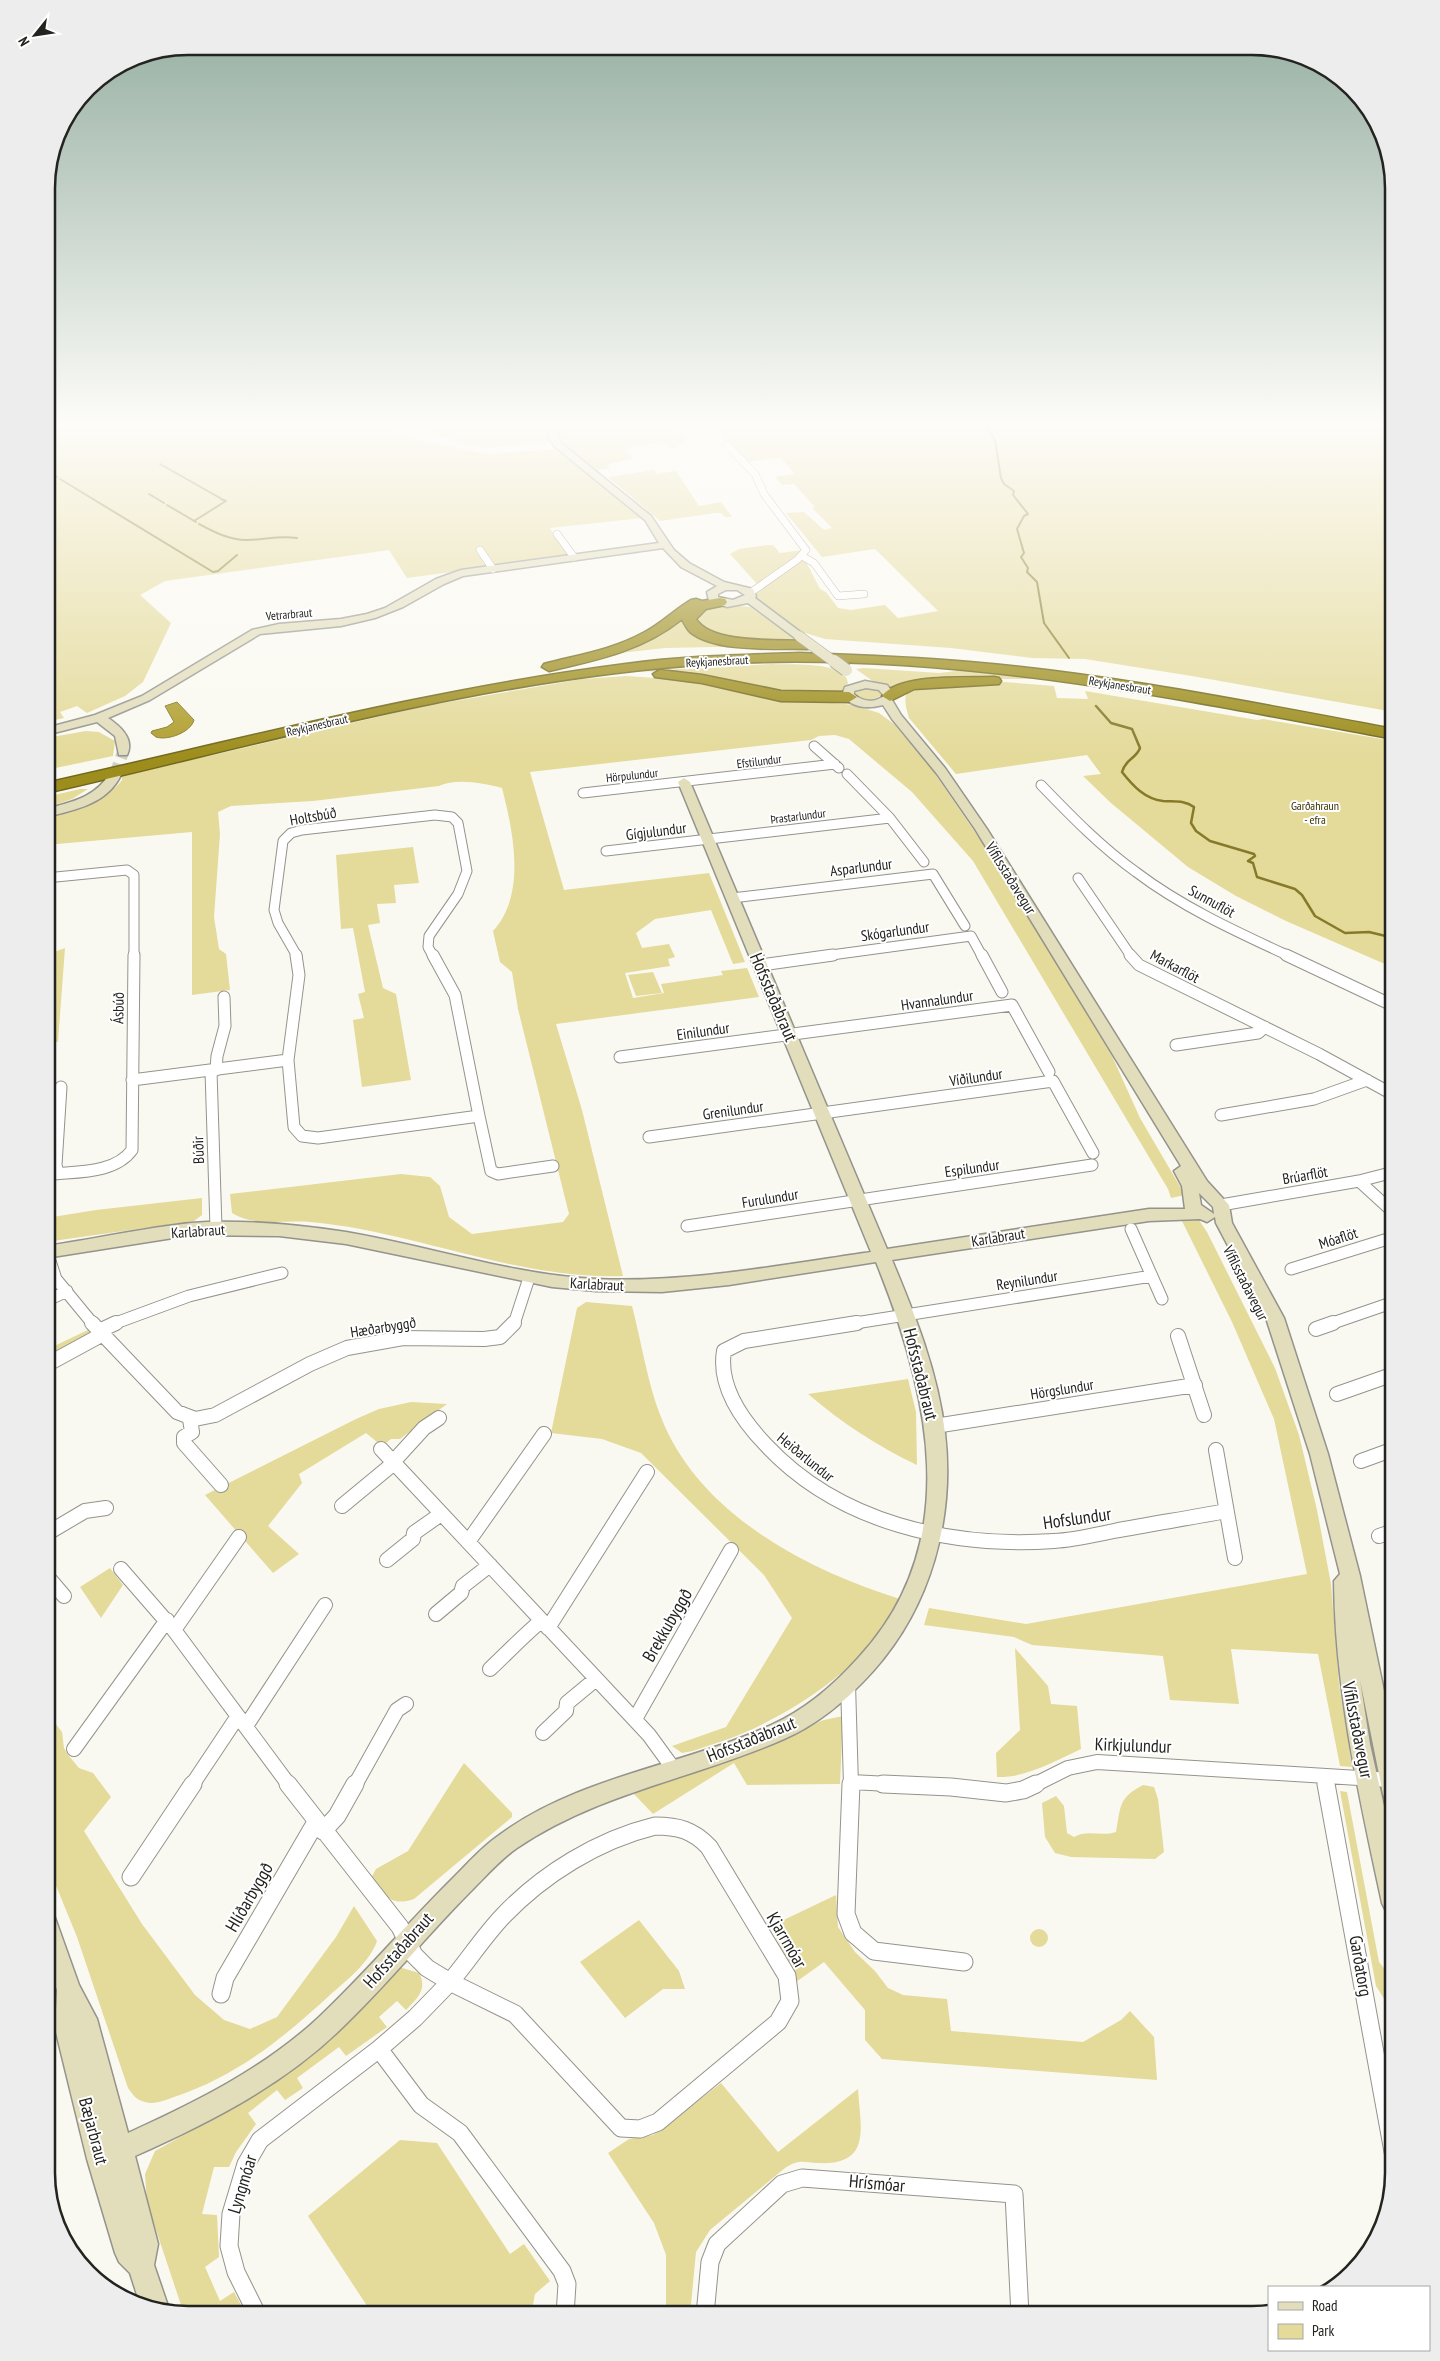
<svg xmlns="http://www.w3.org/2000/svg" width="1440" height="2361" font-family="'PT Sans Narrow',sans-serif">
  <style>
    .green { fill: #e4da9a }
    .water { fill: #b19f2f; stroke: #867a2a }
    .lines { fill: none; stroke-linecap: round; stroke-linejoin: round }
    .stream-far1 { stroke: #867a2a; stroke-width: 2 }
    .stream { stroke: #867a2a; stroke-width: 2.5 }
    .secondary-tunnel { stroke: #cfcec7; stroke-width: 12; stroke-dasharray: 12 6; stroke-linecap: butt }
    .street-far4-casing { stroke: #94938c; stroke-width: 8 }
    .street-far3-casing { stroke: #94938c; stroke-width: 11 }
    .street-far2-casing { stroke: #94938c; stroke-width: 13 }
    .street-far1-casing { stroke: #94938c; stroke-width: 16 }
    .street-casing { stroke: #94938c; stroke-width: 19 }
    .secondary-casing { stroke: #94938c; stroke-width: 3 }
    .highway-casing { stroke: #72681d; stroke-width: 3 }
    .street-far4 { stroke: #fff; stroke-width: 7 }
    .street-far3 { stroke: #fff; stroke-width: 9 }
    .street-far2 { stroke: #fff; stroke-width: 11 }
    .street-far1 { stroke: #fff; stroke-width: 14 }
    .street { stroke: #fff; stroke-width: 17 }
    .secondary { fill: #e2ddbb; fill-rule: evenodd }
    .highway { fill: #9d8d1c; fill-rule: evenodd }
    .secondary-bridge-far1-casing { stroke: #94938c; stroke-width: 11; stroke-linecap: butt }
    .secondary-bridge-casing { stroke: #94938c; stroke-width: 14; stroke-linecap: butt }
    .secondary-bridge-far1 { stroke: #e2ddbb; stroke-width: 10 }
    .secondary-bridge { stroke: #e2ddbb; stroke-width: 12 }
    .labels { text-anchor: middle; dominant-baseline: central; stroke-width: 4; stroke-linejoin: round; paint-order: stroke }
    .far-street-label { font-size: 12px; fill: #232320; stroke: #fff }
    .far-park-label { font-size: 12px; fill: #383101; stroke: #fff }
    .street-label { font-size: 15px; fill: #232320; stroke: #fff }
    .near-street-label { font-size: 18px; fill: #232320; stroke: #fff }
    .rim { fill: none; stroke: #232320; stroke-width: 2.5 }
  </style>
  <rect width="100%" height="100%" fill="#faf9f1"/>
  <!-- green -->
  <path class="green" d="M47,427h341l20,11 81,16 66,-5 87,69 -92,10 18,28 -161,22 -18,-28 -224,31 -25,14 31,28 -28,59 -18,14 -38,17 -10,-7 -17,6 4,6 -18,4z
    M414,427h134l-1,7 4,8 -66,6 -28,-5v-2z
    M564,427h108l7,7h5l4,6 -16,9 -7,-7 -34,5 -7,4 9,7 -26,7 3,3 -16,3 -28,-23 -6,-13z
    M714,427h680v285l-202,-36 -107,-17 -53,-1 -81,-10 -126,-9 -26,-8 -46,-32 2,-6 49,-35 16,31 6,3 12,16 13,2 34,-5 13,13 40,-7 -63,-62 -53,8 -36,-44 18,-1 20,18 8,-2 -20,-20 3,-1 -21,-23 -12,1 -7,-8 20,-3 -15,-17 -32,5z
    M654,470l2,4 20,-3 23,35 22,-4 11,15h-7l-4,-4h-6l-55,8 -52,-44z
    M767,545h6l7,8 23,-3 -4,5 -37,27 -5,2 -27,-30 9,-5z
    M727,605l23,2 51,35 -64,-3 -26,-6 -15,-12 -1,-5 15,-10z
    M685,614l7,17 74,15 -101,2 -54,6c32,-11 48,-19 74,-40z
    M771,664c16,1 77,-4 77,20l-6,11h-49l-116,-22 -33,-2z
    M864,668l75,5 27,-3 97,9h-83l-89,9 -17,-6 -18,-13z
    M627,676l72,5 69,16 86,8 25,8 15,11 39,47 66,96 113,189 28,62 45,77 -14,3 -3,-9 -195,-328 -61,-69 -63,-53 -14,-4 -16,1 -8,4 -281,32 34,118 145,-17 36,89 -12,2 -22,-54 -56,9 -19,14 6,15 27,-4 6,13 -7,2 2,7 -45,7 8,25 31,-5 -3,-9 62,-9 -2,-4 26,-3 12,29 -203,27 26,86 41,166c-107,4 -208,-45 -313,-54 -24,-2 -57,5 -78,-9l-2,-19 171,-20 29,3 10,9 9,31 23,17 91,-12 6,-8 -51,-205 -6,-37 -12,-10 -7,-31c34,-37 20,-100 9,-143 -18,-5 -46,-10 -63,-2l-126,15 -82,5 -13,6 2,22 -6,83 5,32 7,5 4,36 -38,5v-163l-146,13v-30c26,-8 60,-13 76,-35v-4l303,-70 157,-27z
    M1004,682l50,4 3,12 31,1 -3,-8 172,29 6,-1 131,22v227l-108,-47 -50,-25 -48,-29 -77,-64 -28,-27 18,-2 -14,-19 -131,19 -47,-56c-2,-7 -7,-22 0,-27 10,-7 79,-8 95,-9z
    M864,688l15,3 2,5 -14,5 -13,-5 1,-5z
    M86,731l13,1 16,9 -2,15 -67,14v-32z
    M80,789h8l-16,10 -26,9v-11z
    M413,847l6,36 -25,2 2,18 -19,1 3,19 -12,2 15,63 13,6 15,86 -49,7 -9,-67 11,-2 -6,-24 7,-2 -12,-64 -12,1 -5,-74z
    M65,948l-7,94 -12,1v-88z
    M653,972l9,21 -26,3 -8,-21z
    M202,1198v17l-8,6 -148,21v-24l50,-8z
    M1180,1217l19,3 8,12 68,136 24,67 18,75 14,74 8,100 13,83 -12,-1 -22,-112 -87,-5 8,55 -69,-4 -7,-44 -131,-11 -18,-8 -90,-12 5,-17 97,16 281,-50 -33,-155 -42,-97z
    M586,1302l46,4c9,34 16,79 29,111 37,96 145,153 239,182 -28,58 -83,98 -139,126 -21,11 -45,18 -68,26l-11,2 -10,-7 54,-19 66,-109 -28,-43 -123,-122 -39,-14 -51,-6 26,-125z
    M90,1329l4,6 -48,23v-8z
    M908,1379l8,33 1,53c-40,-19 -75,-42 -109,-71z
    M411,1402l36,2 -47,35h-9l-9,7 -16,-13 -67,41 3,9 -34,43 31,28 -26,19 -68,-78 151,-76 23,-10z
    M110,1568l13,17 -22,33 -21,-31z
    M1015,1648l33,38 3,18 26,2 4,43c-26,12 -55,29 -84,28l-1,-24 24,-23z
    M46,1711l16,21 2,16 5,8 10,12 14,5 18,24 -27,34 58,93 53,71 29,25 26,9 27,-12 59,-80 18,-31 23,35c-7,21 -31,40 -47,54 -48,44 -93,81 -156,102 -9,3 -19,8 -29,5 -9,-2 -12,-7 -17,-14l-51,-151 -31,-76z
    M843,1716l-3,68 -93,1 -13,-22 -81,51 -21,-22 192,-72z
    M464,1763l48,50v4l-98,82c-24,8 -29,-4 -43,-21l5,-9 32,-18z
    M1143,1785l11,2 4,12 6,53 -9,7 -84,-2 -16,-4 -10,-16 -3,-34 14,-7 8,10 3,27 7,4c13,-8 28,0 42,-5 5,-26 2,-34 27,-47z
    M1340,1791l7,1 32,170 9,11 6,31v43l-8,-45 -10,-16z
    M836,1895l2,32 17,25 20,19 13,17 15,7 44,4 4,32 132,11 38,-22 9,-9 24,26 3,43 -275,-21 -17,-19v-30l-41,-48 -28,20 -25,-56z
    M639,1920l40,51 6,18h-22l-38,29 -45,-56z
    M1030 1938a9 9 0 1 1 18 0a9 9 0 1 1-18 0Z
    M399,1967l20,6c9,16 -2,26 -13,37l-9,-9 -18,16 8,10 -41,29 -7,-9 -42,31 6,10 -18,12 -8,-10 -29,23 8,11 -20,28 -7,15h-15l-12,47 15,1 2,42 -14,10 15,34 14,-9 12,22h-62l-37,-111 -2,-29 10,-23 88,-49 47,-33z
    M721,2083l57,69 80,-63c2,37 15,77 -40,74 -16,-1 -19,-4 -33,5l-75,62 -14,22 -6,63h-24v-60l-12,-32 -46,-70 21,-14 24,-4z
    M400,2140l37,3 73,111 14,-10 26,37 -15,13 -4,21h-158l-65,-99z"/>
  <!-- water -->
  <path class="water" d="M177,702l17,18c-3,12 -26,21 -38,17l-5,-4 1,-2 15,-4 7,-5 -9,-16z"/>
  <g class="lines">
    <!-- stream-far1 -->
    <path class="stream-far1" d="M987,427l8,13 6,38 3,6 10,7 -1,4 15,19 -4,2 -7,13 7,24 -3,4 7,11 -1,4 10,10 7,41 25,35
      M160,464l60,34
      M46,471l11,6
      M60,479l153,93 5,-1 19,-16
      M149,494l15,9
      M167,505l29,17
      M194,521l32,-20 -5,-2
      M199,524c15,8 30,16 48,16 17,0 32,-5 50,-2"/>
    <!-- stream -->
    <path class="stream" d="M1096,706l15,17 21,6 8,19c-4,11 -14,10 -18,24 11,14 23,27 41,29 12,1 21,-1 31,6l-3,16 5,8 14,10 44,13 1,2 -7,5 5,2 4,14 38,12 7,6 13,21 30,17 24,-1 25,6"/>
    <!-- secondary-tunnel -->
    <path class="secondary-tunnel" d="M115,775l8,-23"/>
    <!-- street-far4 casing -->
    <g class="street-far4-casing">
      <path id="street-far4" d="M727,445l28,29 9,20 42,56 -9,10 -47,33
        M557,534l17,23
        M480,550l13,19
        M802,556l12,7 24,33 26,-2"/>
    </g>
    <!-- street-far3 casing -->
    <g class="street-far3-casing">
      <path id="street-far3" d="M814,746l25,22
        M847,774l43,44 34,44
        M1041,785c30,31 60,62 95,87 46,35 101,60 153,84
        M583,793l252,-29
        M606,851l284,-33
        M46,878l81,-8 7,5v81
        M1078,878l53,78
        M732,898l201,-24 32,52
        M297,956l-19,-33 -4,-13 9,-69 8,-8 11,-3 133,-15 17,2 6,6 9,48 -9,23 -29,42 -1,11 5,9
        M824,956l147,-20 11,20"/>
    </g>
    <!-- street-far2 casing -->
    <g class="street-far2-casing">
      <path id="street-far2" d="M296,955l3,20 -11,85 6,67 8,9 16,2 161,-22 -24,-121 -22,-40
        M982,955l20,37
        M1130,955l9,10 180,89 75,41
        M1286,955l108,51
        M761,965l72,-10
        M1176,1045l82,-12 7,-6
        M620,1057l392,-52 37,67
        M216,1070l1,-14 8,-30 -1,-29
        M211,1071l5,157
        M132,1080l156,-20
        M1221,1115l93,-16 53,-19
        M479,1116l12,55 7,3 55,-8
        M649,1137l404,-56 40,72
        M58,1173l-2,-8 5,-78
        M46,1175c27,-4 68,0 86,-25l2,-195
        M1359,1181l35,32
        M1221,1205l138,-24 35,-9
        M687,1226l405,-61
        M1131,1229l31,70
        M47,1252l9,27 37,45
        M1291,1269l103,-32
        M46,1301l21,-10
        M113,1324l76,-28 93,-23
        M514,1324l15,-46
        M849,1324l303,-48
        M1330,1324l64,-22"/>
    </g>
    <!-- street-far1 casing -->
    <g class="street-far1-casing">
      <path id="street-far1" d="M92,1323l85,89 18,7 20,-4 95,-51 37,-16 56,-10 81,1 16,-2 14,-14
        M857,1323l-113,18 -20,10c-6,35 19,70 42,94 73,78 184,103 288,96 20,-1 40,-6 60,-10 37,-7 75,-13 112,-20
        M1316,1329l17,-6
        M99,1331l17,-8
        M1178,1336l26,79
        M46,1365l57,-31
        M1337,1394l57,-20
        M190,1419l2,13 -8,5v6l37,42
        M935,1426l260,-41
        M381,1449l268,286 24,33
        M1216,1450l19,108
        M1361,1461l33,-12
        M393,1462l31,-34 15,-10
        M342,1506l52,-43
        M46,1534l39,-23 21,-3
        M1379,1536l15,-5
        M468,1542l76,-108
        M387,1560l26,-21 1,-6 27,-19
        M121,1569l53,61 115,155
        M46,1575l18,21
        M436,1614l25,-21 2,-7 27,-21
        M548,1628l99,-156
        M174,1630l65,-93
        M490,1669c18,-17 32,-32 51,-48
        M848,1684l3,101
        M635,1719l96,-169
        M246,1726l79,-121
        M543,1733l23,-22 1,-8 29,-24
        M74,1749l93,-129
        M1325,1776l2,9
        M851,1782l57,3
        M192,1785l46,-69
        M355,1785l42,-75 9,-6
        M1034,1785l34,-17 29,-6 294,18"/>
    </g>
    <!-- street casing -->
    <g class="street-casing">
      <path id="street" d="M288,1784l112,143 14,28 13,13 23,14
        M851,1784l-5,130 7,19 21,18 90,11
        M883,1784l68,3 55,6 17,-3 13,-6
        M1326,1784l68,373
        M655,1826c23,0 38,4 54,21l78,129 3,25 -12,21 -120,100 -18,7 -19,-1 -106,-114 -65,-32c18,-21 33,-45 53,-66 40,-42 95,-76 152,-90z
        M323,1831l14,-15 18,-32
        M131,1877l62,-93
        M221,1994l4,-16 91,-156
        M379,2049l36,-31 35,-36
        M257,2314l-21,-42 -7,-26 2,-32 15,-50 14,-24 119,-91 42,56 39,28 102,138 5,13 -2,31
        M705,2315l5,-53 7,-18 65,-60 20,-6 212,16 6,121"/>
    </g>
    <!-- secondary casing -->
    <g class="secondary-casing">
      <path id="secondary" d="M552,427h9l-3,8 3,8 90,73 23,34 15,13 35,19 29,7 3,7 -1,2 48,36v4h-8l-47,-35 -21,4 -18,-6 -2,-9 10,-6 -36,-19 -18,-19 -200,28 -19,8 -41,23 -28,11 -34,8 -81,8 -110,66 -42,18c12,8 27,21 19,37h-8l-4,-19 -18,-14 -51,13v-7l49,-13 47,-19 110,-66 27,-6 62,-5 26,-5 18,-6 51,-29 25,-9 198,-27 -14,-23 -91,-74 -6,-11zM726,590h11l8,5 -12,5 -15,-3v-3z
        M865,681l22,4 9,11 -4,4 9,15 44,53 42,61 220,352 22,24 3,18 52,95 44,136 32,122 34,163v65l-8,-3 -3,-7 -23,-114 10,64 24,107v63l-8,-3 -4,-8c-23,-107 -47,-212 -48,-322l6,-7 -30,-120 -44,-136 -50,-95 -1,-6 -8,5 -7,-3 -51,2 -257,39c23,55 46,112 53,173 10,85 -14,173 -71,237 -25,28 -55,54 -90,69 -88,39 -186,54 -267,109 -16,11 -30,27 -44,41 -43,43 -81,90 -124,132 -61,62 -136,100 -214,135l23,88 -4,21 14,41 -2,4 -27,-9 -9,-28 -11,-11 -4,-9 -28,-94 -32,-131 2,-38 -11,-32v-46l8,3 25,70 18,34 31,114c68,-31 135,-64 190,-115 48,-45 90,-96 137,-142 14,-14 27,-29 43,-40 80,-60 184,-70 273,-111 34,-15 63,-40 88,-68 106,-115 70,-264 17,-395l-147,23 -67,7 -66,-1 -44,-4 -206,-43 -67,-8 -87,-1 -146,23v-12c48,-7 97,-18 145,-23 47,-4 108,2 155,9 83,14 166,43 251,47 92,4 183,-14 274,-27l-193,-470 6,-4 6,4 197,467 262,-40h36l-3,-23 -8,-15 7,-5 -206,-337 -38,-55 -45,-55 -9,-14c-15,4 -31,3 -41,-10l3,-8zM866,688l13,2 5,6c-10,7 -21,6 -30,-2v-3zM1199,1193l14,14 1,7 -13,-9z
        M115,771l6,4c-14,29 -46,35 -75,42v-8c29,-8 48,-11 65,-37z"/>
    </g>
    <!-- highway casing -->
    <g class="highway-casing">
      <path id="highway" d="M720,598l5,1 2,3 -2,3 -19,4 -10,10c16,26 84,20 112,22l7,4 -7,4c-32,-1 -92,4 -118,-17 -3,-3 -6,-9 -8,-13 -40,32 -85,41 -133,52l-7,-4 2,-3c34,-9 68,-14 99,-31 18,-9 31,-23 48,-33l5,-1 6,2z
        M799,653c57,2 113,4 170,9 143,12 284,41 425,67v10c-224,-42 -452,-89 -681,-75 -226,14 -447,79 -667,129v-10c193,-43 384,-94 580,-119 58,-8 115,-9 173,-11z
        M660,670l42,5 79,16 68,1 8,5 -8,5 -68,-1 -79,-18 -47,-6 -2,-3z
        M994,677l5,1 2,3 -2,3 -85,5 -24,12 -8,-5c16,-23 85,-18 112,-19z"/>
    </g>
    <!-- street-far4 -->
    <use href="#street-far4" class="street-far4"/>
    <!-- street-far3 -->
    <use href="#street-far3" class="street-far3"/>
    <!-- street-far2 -->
    <use href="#street-far2" class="street-far2"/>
    <!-- street-far1 -->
    <use href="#street-far1" class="street-far1"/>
    <!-- street -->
    <use href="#street" class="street"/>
    <!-- secondary -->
    <use href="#secondary" class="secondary"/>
    <!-- highway -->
    <use href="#highway" class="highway"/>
    <!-- secondary-bridge-far1 casing -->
    <g class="secondary-bridge-far1-casing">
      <path id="secondary-bridge-far1" d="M799,636l37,27"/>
    </g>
    <!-- secondary-bridge casing -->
    <g class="secondary-bridge-casing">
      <path id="secondary-bridge" d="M834,661l12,9"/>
    </g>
    <!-- secondary-bridge-far1 -->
    <use href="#secondary-bridge-far1" class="secondary-bridge-far1"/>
    <!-- secondary-bridge -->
    <use href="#secondary-bridge" class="secondary-bridge"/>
  </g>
  <!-- sky -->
  <linearGradient id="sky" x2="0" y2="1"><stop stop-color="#92ac9e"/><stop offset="0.56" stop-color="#fdfcf9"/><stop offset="1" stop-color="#fdfcf9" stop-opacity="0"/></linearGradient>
  <rect width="1440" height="758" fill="url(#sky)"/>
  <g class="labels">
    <!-- far-street labels -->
    <g class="far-street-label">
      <text transform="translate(289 614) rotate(-5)">Vetrarbraut</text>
      <text transform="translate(717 661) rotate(-3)">Reykjanesbraut</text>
      <text transform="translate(1120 685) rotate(9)">Reykjanesbraut</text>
      <text transform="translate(317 725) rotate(-13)">Reykjanesbraut</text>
      <text transform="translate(759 761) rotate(-7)">Efstilundur</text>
      <text transform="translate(632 775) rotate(-6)">Hörpulundur</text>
      <text transform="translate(798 816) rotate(-7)">Þrastarlundur</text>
    </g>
    <!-- far-park labels -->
    <g class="far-park-label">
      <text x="1315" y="805">Garðahraun<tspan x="1315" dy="14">- efra</tspan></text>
    </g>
    <!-- street labels -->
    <g class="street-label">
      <text transform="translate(313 816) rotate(-10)">Holtsbúð</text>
      <text transform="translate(656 831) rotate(-7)">Gígjulundur</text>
      <text transform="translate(861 867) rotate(-7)">Asparlundur</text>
      <text transform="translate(1011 878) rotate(58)">Vífilsstaðavegur</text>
      <text transform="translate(1212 901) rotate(29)">Sunnuflöt</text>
      <text transform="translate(895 931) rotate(-8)">Skógarlundur</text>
      <text transform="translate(1175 966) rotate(28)">Markarflöt</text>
      <text transform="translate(937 1000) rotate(-8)">Hvannalundur</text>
      <text transform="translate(118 1008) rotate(-89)">Ásbúð</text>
      <text transform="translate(703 1031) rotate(-8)">Einilundur</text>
      <text transform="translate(976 1077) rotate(-8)">Víðilundur</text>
      <text transform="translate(733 1110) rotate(-8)">Grenilundur</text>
      <text transform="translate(198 1150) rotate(-92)">Búðir</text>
      <text transform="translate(972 1168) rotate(-8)">Espilundur</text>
      <text transform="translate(1305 1175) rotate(-10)">Brúarflöt</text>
      <text transform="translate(770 1198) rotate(-9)">Furulundur</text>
      <text transform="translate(198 1231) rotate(-4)">Karlabraut</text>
      <text transform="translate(998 1237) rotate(-9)">Karlabraut</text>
      <text transform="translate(1338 1238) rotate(-18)">Móaflöt</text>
      <text transform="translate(1027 1280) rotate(-9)">Reynilundur</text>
      <text transform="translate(1246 1283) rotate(63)">Vífilsstaðavegur</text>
      <text transform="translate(597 1284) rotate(3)">Karlabraut</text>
      <text transform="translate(383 1327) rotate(-9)">Hæðarbyggð</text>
      <text transform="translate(1062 1389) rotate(-9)">Hörgslundur</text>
      <text transform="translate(806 1457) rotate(39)">Heiðarlundur</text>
    </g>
    <!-- near-street labels -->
    <g class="near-street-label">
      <text transform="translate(774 997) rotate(67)">Hofsstaðabraut</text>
      <text transform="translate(921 1374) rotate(76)">Hofsstaðabraut</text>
      <text transform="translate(1077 1518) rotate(-8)">Hofslundur</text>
      <text transform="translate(667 1625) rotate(-60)">Brekkubyggð</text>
      <text transform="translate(1358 1730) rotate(79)">Vífilsstaðavegur</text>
      <text transform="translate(751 1739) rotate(-22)">Hofsstaðabraut</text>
      <text transform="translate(1133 1745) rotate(2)">Kirkjulundur</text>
      <text transform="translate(249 1897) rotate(-60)">Hlíðarbyggð</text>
      <text transform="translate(787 1940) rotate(60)">Kjarrmóar</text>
      <text transform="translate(398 1950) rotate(-48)">Hofsstaðabraut</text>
      <text transform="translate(1361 1966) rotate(80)">Garðatorg</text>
      <text transform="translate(94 2131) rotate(75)">Bæjarbraut</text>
      <text transform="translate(877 2183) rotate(5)">Hrísmóar</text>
      <text transform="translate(242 2184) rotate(-73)">Lyngmóar</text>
    </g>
  </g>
  <!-- crop -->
  <path d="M0 0H1440V2361H0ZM188 55H1252A133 133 0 0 1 1385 188V2173A133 133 0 0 1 1252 2306H188A133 133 0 0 1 55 2173V188A133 133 0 0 1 188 55Z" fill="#ededed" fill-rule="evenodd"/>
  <path class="rim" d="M188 55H1252A133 133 0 0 1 1385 188V2173A133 133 0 0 1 1252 2306H188A133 133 0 0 1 55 2173V188A133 133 0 0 1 188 55Z"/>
  <!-- legend -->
  <rect x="1268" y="2286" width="162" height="65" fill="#ffffff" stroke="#a7a7a6"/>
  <rect x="1278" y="2302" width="25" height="8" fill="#e2ddbb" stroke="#a7a7a6"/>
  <text x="1312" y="2311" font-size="15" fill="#232320">Road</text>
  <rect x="1278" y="2324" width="25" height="15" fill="#e4da9a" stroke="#a7a7a6"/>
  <text x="1312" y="2336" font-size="15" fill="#232320">Park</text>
  <!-- north arrow -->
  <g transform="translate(35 35) rotate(240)" stroke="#ffffff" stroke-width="4" paint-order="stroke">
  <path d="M0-4L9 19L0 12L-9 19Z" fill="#232320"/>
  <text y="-8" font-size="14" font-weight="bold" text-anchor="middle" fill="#232320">N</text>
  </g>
</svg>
